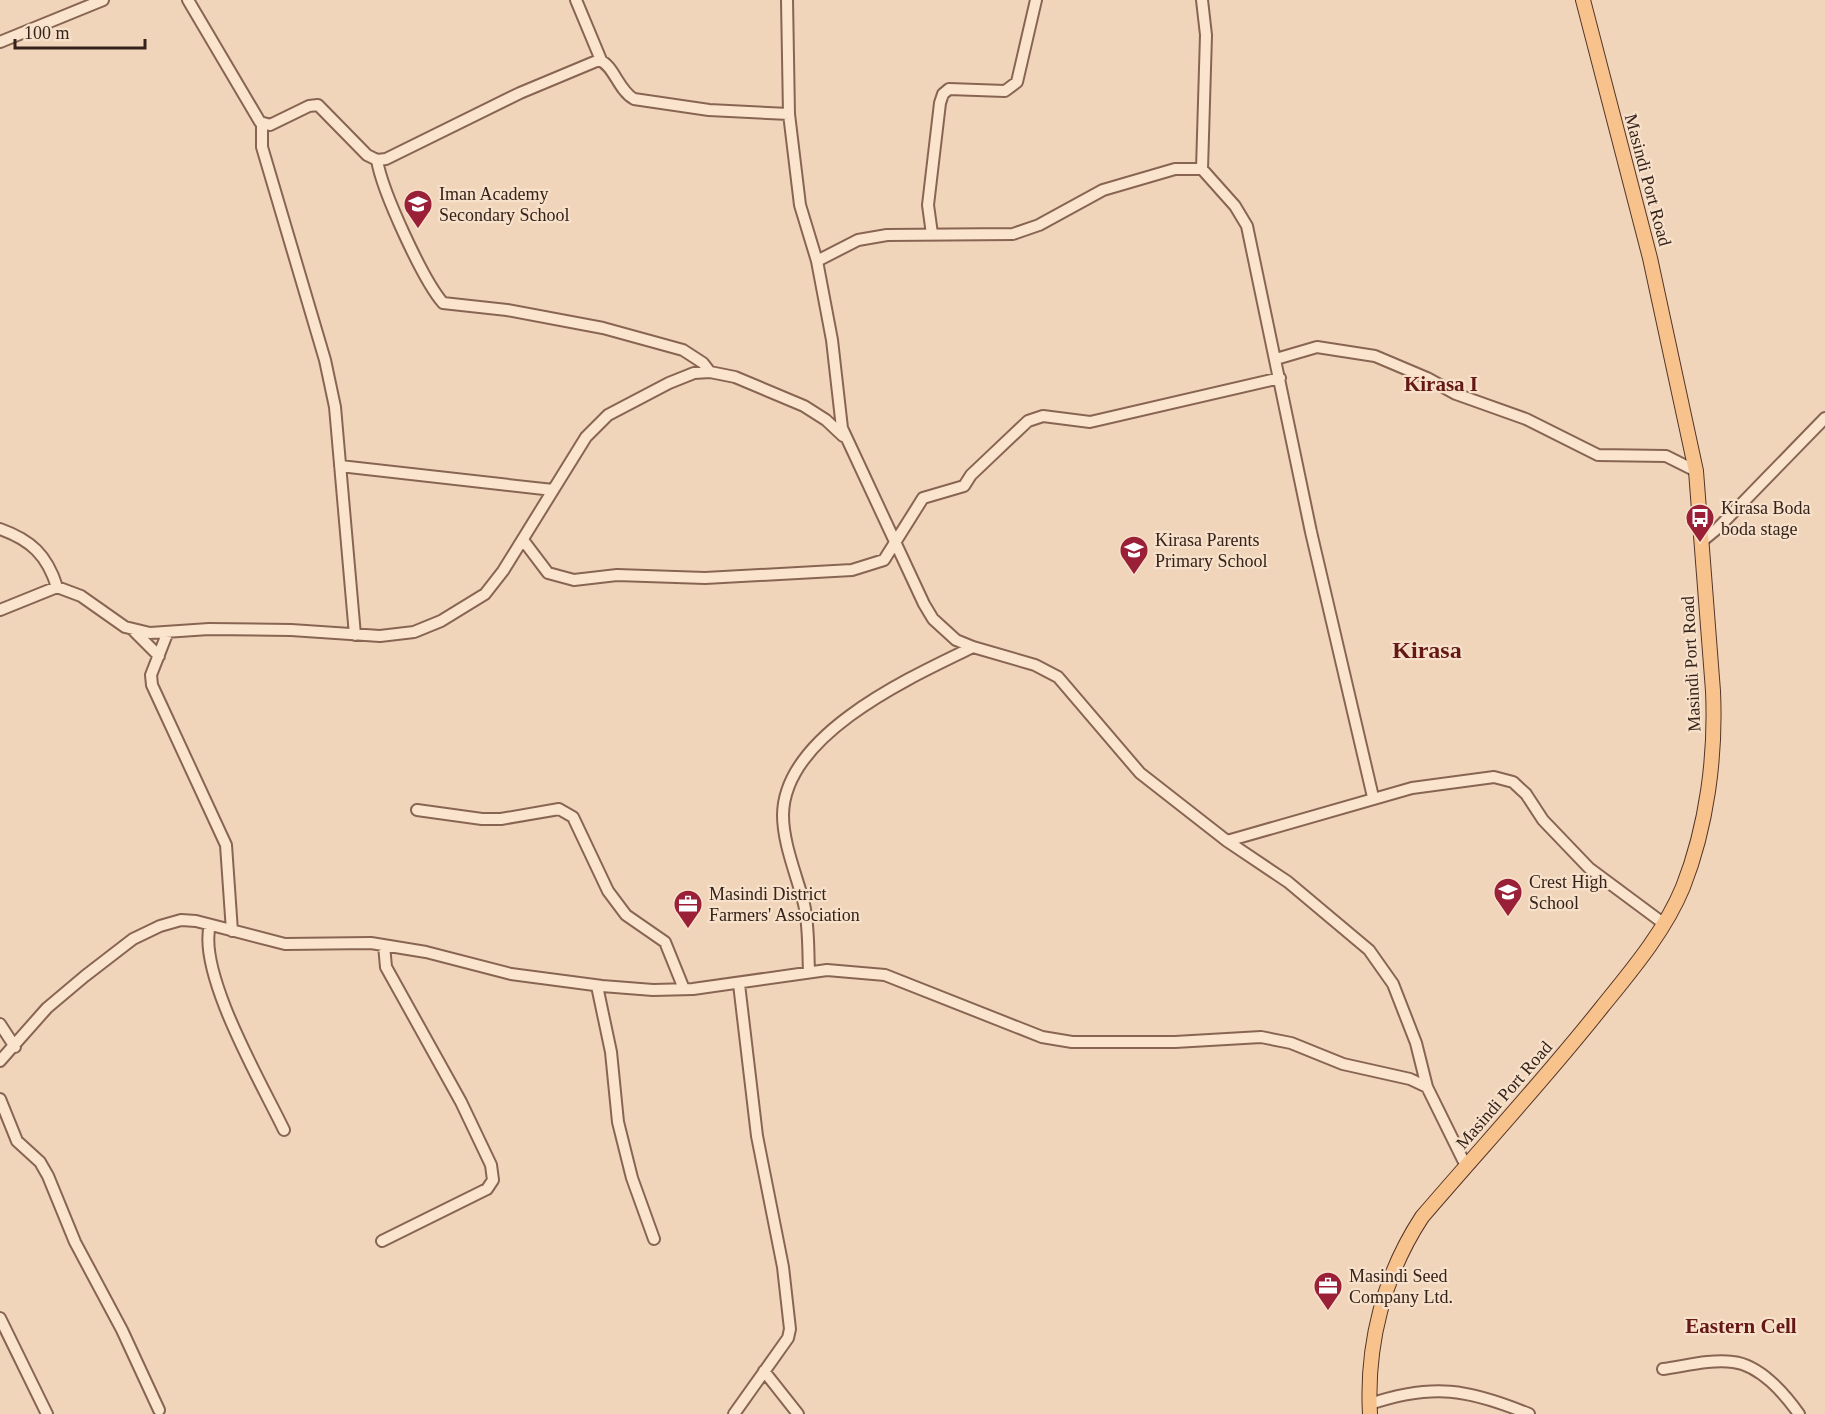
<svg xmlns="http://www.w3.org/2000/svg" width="1825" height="1414" font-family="Georgia,serif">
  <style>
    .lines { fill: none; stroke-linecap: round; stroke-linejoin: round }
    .minor-casing { stroke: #886553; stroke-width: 14 }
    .major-casing { stroke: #543529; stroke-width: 16 }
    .minor { stroke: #fbe4cd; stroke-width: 10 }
    .major { stroke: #f8c28d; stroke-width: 14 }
    .labels { text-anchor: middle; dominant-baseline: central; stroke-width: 4.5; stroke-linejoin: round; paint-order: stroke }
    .street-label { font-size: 18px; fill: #35221a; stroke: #f7e1ca }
    .poi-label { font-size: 18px; fill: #35221a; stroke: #f7e1ca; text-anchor: start }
    .quarter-label { font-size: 21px; font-weight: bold; fill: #651816; stroke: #f7e1ca }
    .district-label { font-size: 24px; font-weight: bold; fill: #651816; stroke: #f7e1ca }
  </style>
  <rect width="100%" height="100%" fill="#f0d5ba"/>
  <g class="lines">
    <!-- minor casing -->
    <g class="minor-casing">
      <path id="minor" d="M188,0l72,122 10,3 39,-19 9,-1 49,50 10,5 9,-1 134,-66 79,-33c15,5 19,30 35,39l75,11 80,4
        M576,0l25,60
        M787,0l2,114 11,91 17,56 15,79 10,88 82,176 9,15 23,21 17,7 62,18 23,12 82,96 87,68 61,41 81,68 24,34 23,59 11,44 39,79
        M1202,0l4,35 -4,134
        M0,42l103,-42
        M262,123v24l63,213 10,47 20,228
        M377,160c5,31 46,120 66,143l64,7 96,18 80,22 20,13 7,9
        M932,234l-4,-29 12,-102 3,-9 6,-5 56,2 12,-9 19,-82
        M817,261l41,-21 29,-5 126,-1 26,-9 64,-35 72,-21h27l33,37 12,20 64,306 62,265
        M1276,359l41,-12 58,9 52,22 29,16 70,25 72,36 68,1 30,15
        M340,466l213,24
        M0,529c31,11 47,26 57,58
        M523,540l25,33 26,7 43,-5 88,3 147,-8 32,-10 39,-62 41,-12 7,-11 57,-54 15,-5 47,6 190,-44
        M1701,542l17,-14 107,-110
        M0,610l57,-23 24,9 44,31 25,6 59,-4 82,1 89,6 34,-4 27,-11 44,-27 18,-23 83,-134 22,-22 61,-32 25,-10 16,-1 25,5 69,29 22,14 17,16
        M134,631l25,25
        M167,634l-16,41 1,10 74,160 6,86
        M417,810l65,9h19l58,-10 14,8 35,74 18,24 39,27 19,47
        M1227,841l185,-53 82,-11 19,5 13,12 17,26 46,48 74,55
        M210,925c-13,48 52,159 74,205
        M809,972c-1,-23 0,-46 -5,-68 -7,-28 -21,-60 -21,-89 1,-81 128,-138 190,-168
        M597,986l14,66 7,70 14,56 22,61
        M0,1024l15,23
        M0,1061l47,-53 38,-32 48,-37 27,-13 21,-6 15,1 89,23 86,-1 55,9 85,22 91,12 51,4 40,-1 134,-19 58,5 157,62 30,5h103l86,-5 30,6 52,21 67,15 17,8
        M0,1099l17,42 23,21 8,14 27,66 47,88 37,80
        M382,1241l105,-52 6,-9 -2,-15 -30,-63 -75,-135 -2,-22
        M0,1318l47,96
        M1663,1369c22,-3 48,-10 70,-7 27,3 52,32 66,52
        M764,1371l34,43
        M1370,1404c63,-21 98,-15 159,10
        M734,1414l54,-76 2,-9 -7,-62 -26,-131 -18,-152"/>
    </g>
    <!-- major casing -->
    <g class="major-casing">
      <path id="major" d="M1370,1414c-4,-70 14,-139 52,-197 60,-70 123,-138 180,-210 30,-37 63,-76 81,-120 24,-61 33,-131 30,-196l-17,-220 -46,-213 -67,-258"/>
    </g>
    <!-- minor -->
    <use href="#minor" class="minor"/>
    <!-- major -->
    <use href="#major" class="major"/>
  </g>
  <!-- icons -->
  <defs>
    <g id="school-pin" transform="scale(1.5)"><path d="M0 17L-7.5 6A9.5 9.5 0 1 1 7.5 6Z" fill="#9a2038" stroke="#f7e1ca"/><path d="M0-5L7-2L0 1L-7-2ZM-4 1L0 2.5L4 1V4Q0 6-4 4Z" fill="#fff"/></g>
    <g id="bus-pin" transform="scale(1.5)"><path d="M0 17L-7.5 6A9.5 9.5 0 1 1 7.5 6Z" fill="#9a2038" stroke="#f7e1ca"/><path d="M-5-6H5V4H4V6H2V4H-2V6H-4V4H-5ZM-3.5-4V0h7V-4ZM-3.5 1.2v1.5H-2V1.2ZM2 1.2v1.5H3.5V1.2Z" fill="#fff"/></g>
    <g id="office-pin" transform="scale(1.5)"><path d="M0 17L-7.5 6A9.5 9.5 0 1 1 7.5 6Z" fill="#9a2038" stroke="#f7e1ca"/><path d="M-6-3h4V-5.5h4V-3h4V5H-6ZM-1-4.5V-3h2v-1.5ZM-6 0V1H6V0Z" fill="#fff"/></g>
  </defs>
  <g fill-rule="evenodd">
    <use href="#school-pin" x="418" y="204"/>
    <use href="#bus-pin" x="1700" y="518"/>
    <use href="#school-pin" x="1134" y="550"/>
    <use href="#school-pin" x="1508" y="892"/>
    <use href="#office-pin" x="688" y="904"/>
    <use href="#office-pin" x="1328" y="1286"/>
  </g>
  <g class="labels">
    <!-- street labels -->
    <g class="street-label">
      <text transform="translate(1648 180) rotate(75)">Masindi Port Road</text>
      <text transform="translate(1691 664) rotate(-93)">Masindi Port Road</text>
      <text transform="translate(1504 1095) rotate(-49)">Masindi Port Road</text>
    </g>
    <!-- poi labels -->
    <g class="poi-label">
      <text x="439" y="194">Iman Academy<tspan x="439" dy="21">Secondary School</tspan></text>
      <text x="1721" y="508">Kirasa Boda<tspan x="1721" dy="21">boda stage</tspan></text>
      <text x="1155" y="540">Kirasa Parents<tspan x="1155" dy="21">Primary School</tspan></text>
      <text x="1529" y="882">Crest High<tspan x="1529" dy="21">School</tspan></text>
      <text x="709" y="894">Masindi District<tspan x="709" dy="21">Farmers' Association</tspan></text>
      <text x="1349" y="1276">Masindi Seed<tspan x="1349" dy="21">Company Ltd.</tspan></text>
    </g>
    <!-- quarter labels -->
    <g class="quarter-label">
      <text x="1441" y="384">Kirasa I</text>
      <text x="1741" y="1326">Eastern Cell</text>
    </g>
    <!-- district labels -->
    <g class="district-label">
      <text x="1427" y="650">Kirasa</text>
    </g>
  </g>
  <!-- scale -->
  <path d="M15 39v9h130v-9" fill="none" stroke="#35221a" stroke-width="3"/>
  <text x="24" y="39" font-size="18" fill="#35221a" stroke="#f7e1ca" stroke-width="4.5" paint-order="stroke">100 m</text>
</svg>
